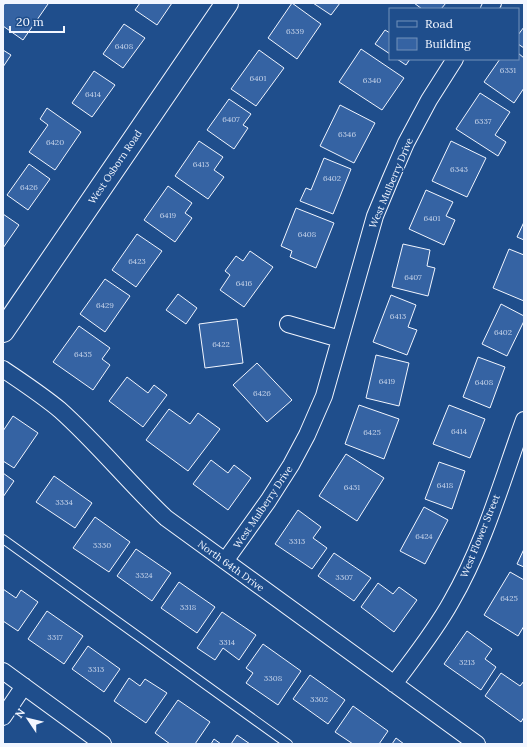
<svg xmlns="http://www.w3.org/2000/svg" width="527" height="747" font-family="Lora,serif">
  <style>
    .building { fill: #3563a3; stroke: #f2f6ff }
    .lines { fill: none; stroke-linecap: round; stroke-linejoin: round }
    .lane-casing { stroke: #f2f6ff; stroke-width: 10 }
    .street-casing { stroke: #f2f6ff; stroke-width: 18 }
    .secondary-casing { stroke: #f2f6ff; stroke-width: 24 }
    .lane { stroke: #1f4e8c; stroke-width: 8 }
    .street { stroke: #1f4e8c; stroke-width: 16 }
    .secondary { stroke: #1f4e8c; stroke-width: 22 }
    .labels { text-anchor: middle; dominant-baseline: central; stroke-width: 3; stroke-linejoin: round; paint-order: stroke }
    .number-label { font-size: 8px; fill: #c3d1e8 }
    .street-label { font-size: 10px; fill: #f2f6ff; stroke: #1f4e8c }
  </style>
  <rect width="100%" height="100%" fill="#1f4e8c"/>
  <!-- building -->
  <path class="building" d="M5,3h42l1,1 -25,36 -20,-14v-20z
    M140,3h32l-15,22 -22,-15z
    M292,3l29,21 -24,35 -29,-21z
    M313,3h27l-9,12z
    M414,3h32l-5,6h-19z
    M124,24l21,14 -22,30 -20,-14z
    M524,27v21l-6,-4v-9z
    M385,30l5,3v21l-15,-10z
    M361,49l43,29 -22,32 -43,-28z
    M3,50l8,5 -8,12z
    M259,50l25,18 -28,38 -25,-17z
    M518,53l6,5v30l-10,15 -30,-21 16,-23h18z
    M397,59h13l-4,6z
    M94,71l21,14 -23,32 -20,-14z
    M480,93l30,19 -15,23 11,7 -8,14 -42,-27z
    M229,99l22,15 -8,11 5,3 -14,21 -27,-19z
    M340,105l35,18 -21,40 -34,-17z
    M47,108l34,24 -26,38 -26,-18 19,-27 -8,-6z
    M199,141l24,16 -9,13 10,7 -16,22 -33,-23z
    M451,141l35,17 -19,39 -35,-16z
    M324,158l27,11 -18,45 -33,-13 6,-13 5,2z
    M29,164l21,15 -22,31 -21,-15z
    M168,186l24,17 -7,10 7,5 -17,24 -31,-22z
    M426,190l27,12 -7,14 9,4 -11,25 -35,-16z
    M296,208l38,15 -18,45 -26,-11 2,-6 -11,-5z
    M3,214l16,11 -16,23z
    M524,222v18l-7,-3z
    M137,234l25,17 -26,36 -24,-17z
    M403,244l27,6 -3,16 8,2 -7,28 -36,-9z
    M509,249l15,6v46l-31,-13z
    M250,251l23,16 -29,40 -24,-17 10,-15 -5,-4 11,-15 7,5z
    M105,279l25,17 -25,36 -25,-18z
    M178,294l19,14 -11,16 -20,-14z
    M391,295l25,10 -8,22 9,3 -10,25 -34,-13z
    M501,304l23,12v5l-17,35 -25,-12z
    M237,319l6,44 -38,5 -6,-44z
    M79,326l31,22 -8,11 8,6 -17,25 -40,-28z
    M376,355l33,8 -10,43 -33,-8z
    M478,357l27,10 -15,41 -27,-11z
    M257,363l35,37 -25,22 -34,-37z
    M127,377l21,16 6,-8 13,10 -24,32 -34,-26z
    M359,405l40,14 -15,40 -39,-15z
    M449,405l36,14 -15,39 -37,-14z
    M169,409l21,15 8,-11 22,16 -32,42 -42,-31z
    M13,416l25,17 -24,35 -11,-7v-30z
    M346,454l38,24 -27,43 -38,-25z
    M211,460l17,13 6,-8 17,13 -23,32 -35,-26z
    M439,462l26,9 -13,38 -27,-10z
    M3,473l11,8 -11,16z
    M54,476l38,27 -17,25 -39,-26z
    M424,507l24,13 -23,44 -25,-13z
    M298,510l23,17 -8,11 14,10 -15,21 -37,-25z
    M95,517l35,25 -21,30 -36,-24z
    M136,549l35,24 -19,28 -35,-25z
    M524,549v18l-7,-3z
    M334,553l37,25 -17,23 -36,-25z
    M510,572l14,8v46l-6,10 -34,-21z
    M179,582l36,25 -18,26 -36,-25z
    M378,583l15,11 6,-7 18,13 -23,32 -33,-25z
    M3,589l13,9 5,-8 17,12 -20,29 -15,-10z
    M47,611l36,25 -19,28 -36,-25z
    M222,612l34,23 -17,25 -16,-12 -8,12 -18,-12z
    M467,631l25,18 -7,10 11,8 -15,23 -37,-26z
    M263,644l38,27 -23,34 -32,-22 7,-10 -7,-5z
    M88,646l32,23 -16,23 -32,-23z
    M501,673l19,13 4,-5v36l-3,5 -36,-26z
    M310,675l35,25 -17,24 -35,-25z
    M129,678l11,8 5,-7 22,14 -21,30 -32,-22z
    M178,700l32,22 -15,22h-25l-15,-11z
    M353,706l35,25 -9,13h-26l-18,-12z
    M237,735l13,9h-19z
    M396,738l8,6h-12z
    M214,739l7,5h-10z"/>
  <g class="lines">
    <!-- lane casing -->
    <g class="lane-casing">
      <path id="lane" d="M3,539l285,205"/>
    </g>
    <!-- street casing -->
    <g class="street-casing">
      <path id="street" d="M489,9l4,-6
        M288,324l52,15
        M3,369c19,13 39,26 57,41 38,34 69,73 106,108l311,226
        M225,561l43,-60 23,-36 16,-30 17,-39 51,-180 15,-36 16,-37 23,-43 26,-41
        M3,671l100,73
        M394,684c20,-27 41,-53 57,-82 33,-57 51,-121 73,-182
        M3,717l21,-31"/>
    </g>
    <!-- secondary casing -->
    <g class="secondary-casing">
      <path id="secondary" d="M3,331l224,-328"/>
    </g>
    <!-- lane -->
    <use href="#lane" class="lane"/>
    <!-- street -->
    <use href="#street" class="street"/>
    <!-- secondary -->
    <use href="#secondary" class="secondary"/>
  </g>
  <g class="labels">
    <!-- number labels -->
    <g class="number-label">
      <text x="295" y="31">6339</text>
      <text x="124" y="46">6408</text>
      <text x="508" y="70">6331</text>
      <text x="258" y="78">6401</text>
      <text x="372" y="80">6340</text>
      <text x="93" y="94">6414</text>
      <text x="231" y="119">6407</text>
      <text x="483" y="121">6337</text>
      <text x="347" y="134">6346</text>
      <text x="55" y="142">6420</text>
      <text x="201" y="164">6413</text>
      <text x="459" y="169">6343</text>
      <text x="332" y="178">6402</text>
      <text x="29" y="187">6426</text>
      <text x="168" y="215">6419</text>
      <text x="432" y="218">6401</text>
      <text x="307" y="234">6408</text>
      <text x="137" y="261">6423</text>
      <text x="413" y="277">6407</text>
      <text x="244" y="283">6416</text>
      <text x="105" y="305">6429</text>
      <text x="398" y="316">6413</text>
      <text x="503" y="332">6402</text>
      <text x="221" y="344">6422</text>
      <text x="83" y="354">6435</text>
      <text x="387" y="381">6419</text>
      <text x="484" y="382">6408</text>
      <text x="262" y="393">6426</text>
      <text x="459" y="431">6414</text>
      <text x="372" y="432">6425</text>
      <text x="445" y="485">6418</text>
      <text x="352" y="487">6431</text>
      <text x="64" y="502">3334</text>
      <text x="424" y="536">6424</text>
      <text x="297" y="541">3313</text>
      <text x="102" y="545">3330</text>
      <text x="144" y="575">3324</text>
      <text x="344" y="577">3307</text>
      <text x="509" y="598">6425</text>
      <text x="188" y="607">3318</text>
      <text x="55" y="637">3317</text>
      <text x="227" y="642">3314</text>
      <text x="467" y="662">3213</text>
      <text x="96" y="669">3313</text>
      <text x="273" y="678">3308</text>
      <text x="319" y="699">3302</text>
    </g>
    <!-- street labels -->
    <g class="street-label">
      <text transform="translate(115 167) rotate(-56)">West Osborn Road</text>
      <text transform="translate(391 183) rotate(-67)">West Mulberry Drive</text>
      <text transform="translate(263 507) rotate(-56)">West Mulberry Drive</text>
      <text transform="translate(480 536) rotate(-68)">West Flower Street</text>
      <text transform="translate(231 566) rotate(36)">North 64th Drive</text>
    </g>
  </g>
  <!-- border -->
  <rect width="527" height="747" fill="none" stroke="#f2f6ff" stroke-width="8"/>
  <!-- legend -->
  <rect x="389" y="8" width="130" height="52" fill="#1f4e8c" stroke="#7391ba"/>
  <rect x="397" y="21" width="20" height="6" fill="#1f4e8c" stroke="#7391ba"/>
  <text x="425" y="28" font-size="12" fill="#f2f6ff">Road</text>
  <rect x="397" y="38" width="20" height="12" fill="#3563a3" stroke="#7391ba"/>
  <text x="425" y="48" font-size="12" fill="#f2f6ff">Building</text>
  <!-- north arrow -->
  <g transform="translate(28 719) rotate(305)" stroke="#1f4e8c" stroke-width="3" paint-order="stroke">
  <path d="M0-3L7 15L0 10L-7 15Z" fill="#f2f6ff"/>
  <text y="-6" font-size="11" font-weight="bold" text-anchor="middle" fill="#f2f6ff">N</text>
  </g>
  <!-- scale -->
  <path d="M10 26v6h54v-6" fill="none" stroke="#f2f6ff" stroke-width="2"/>
  <text x="16" y="26" font-size="12" fill="#f2f6ff" stroke="#1f4e8c" stroke-width="3" paint-order="stroke">20 m</text>
</svg>
